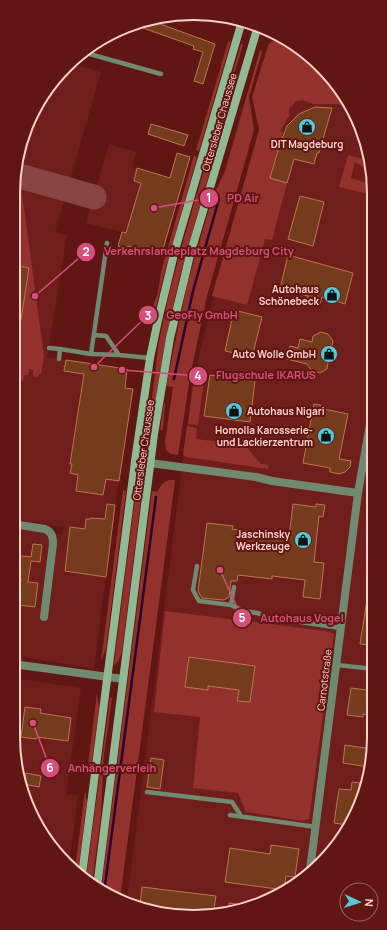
<svg xmlns="http://www.w3.org/2000/svg" width="387" height="930" font-family="Manrope,sans-serif">
  <style>
    .built { fill: #701e1c }
    .green { fill: #93312c }
    .lines { fill: none; stroke-linecap: round; stroke-linejoin: round }
    .stream { stroke: #2d032e; stroke-width: 2.5 }
    .taxiway { stroke: #884440; stroke-width: 25 }
    .building { fill: #743b1c; stroke: #be744f }
    .service { stroke: #6f8a71; stroke-width: 4.5 }
    .minor { stroke: #6f8a71; stroke-width: 8 }
    .secondary { stroke: #8fba93; stroke-width: 8 }
    .labels { text-anchor: middle; dominant-baseline: central; stroke-width: 4; stroke-linejoin: round; paint-order: stroke }
    .street-label { font-size: 10px; fill: #ffd0ca; stroke: #601613 }
    .poi-label { font-size: 10px; font-weight: bold; fill: #ffd0ca; stroke: #601613; text-anchor: end }
    .rim { fill: none; stroke: #ffd0ca; stroke-width: 2 }
    .leader { fill: none; stroke: #d44f7c; stroke-width: 1.5 }
    .callout-dot { fill: #d44f7c; stroke: #601613; stroke-width: 1.5 }
    .mark-label { font-size: 12px; text-anchor: middle; font-weight: bold; fill: #fff }
    .callout-label { font-size: 11px; text-anchor: middle; font-weight: bold; fill: #d44f7c; stroke: #601613; stroke-width: 4; stroke-linejoin: round; paint-order: stroke }
  </style>
  <rect width="100%" height="100%" fill="#601613"/>
  <!-- built -->
  <path class="built" d="M294,44l35,31 31,49 12,46 1,322 -7,57 7,2 1,185 -10,58 -27,53 -53,46 -55,20 -59,2 -43,-14 66,-521 33,-134z
    M71,64l30,8 -46,160 12,3 -20,122 80,12 -2,19 8,1 -17,110 -22,170 -70,-12 -4,22 61,9 -15,106 12,1 -9,70 -11,-10 -35,-60 -10,-59v-207l49,6 2,-8 -51,-8v-326l10,-57 35,-61z
    M109,144l27,8 -4,15 5,1 -3,13 7,2 -15,50 -40,-10z"/>
  <!-- green -->
  <path class="green" d="M276,39h9l9,5 35,31 21,33 -13,-4h-23l-12,-4 -6,1 -7,8v7l-9,15 3,1 -1,4h2l-2,8 -3,-1 -9,35 17,5 -15,57 -7,-1 -18,66 -35,-9 47,-166 -7,-33 16,-51 2,-3z
    M231,41l-32,110 -3,-1 32,-108z
    M241,44l2,1 -12,39 -10,48 -42,148 -14,63 -14,87h-3l11,-89 10,-47 15,-56z
    M260,50l2,2 -13,45 5,33 -47,166 -17,81 -12,78 -7,-1 -5,-4 -1,-8 8,-55 -7,-1 21,-101 12,-42 13,-44 13,-28z
    M194,155l3,3 -31,109 -10,40 -3,-1 5,-14 3,-20z
    M348,155l22,6 2,5 -7,4 -3,-4 -7,-4 -4,16 16,5 1,-5 -2,-7 6,-3v27l-33,-8z
    M18,163l26,193 -3,18h-2l-1,3 -5,-1v-6l-4,-1 -1,6h-4l-1,6 -10,-1v-186z
    M194,379l10,2 -6,44 -10,-1z
    M164,403h1l-2,27h-3z
    M187,426l10,2 -1,11 49,6 16,19 8,1 -1,4 -82,-12 -3,-3z
    M169,480h5l1,1 -55,418 -19,-8 51,-400 5,1 6,-9z
    M123,490l3,1 -20,158 -5,12z
    M136,490l6,1 -20,160 -3,9 -4,5 -1,-1z
    M373,492v59l-7,-2z
    M165,611l161,20 8,3 -25,185 -6,2 -57,-9 -8,-19 -45,-5 7,-71 -46,-5z
    M97,693l2,15 -8,61 -4,4z
    M110,697l2,1 -8,57 -3,60 -9,69 -6,-5z
    M85,791l2,11 -9,70 -3,-3z"/>
  <g class="lines">
    <!-- stream -->
    <path class="stream" d="M174,379l19,-88 26,-92
      M104,893l52,-396"/>
    <!-- taxiway -->
    <path class="taxiway" d="M16,175l78,22"/>
  </g>
  <!-- building -->
  <path class="building" d="M152,21l63,23 -12,40 -9,-3 9,-29 -10,-3 1,-3 -51,-18 2,-5z
    M315,107l17,1 -9,31 -4,14h-2l-3,11 -20,-5 -7,24 -17,-5 9,-31 8,-21 12,-12z
    M151,124l37,11 -4,11 -36,-12z
    M177,153l13,4 -29,99 -33,-10 -1,3 -9,-3 4,-14 4,1 15,-50 -7,-2 3,-13 33,10z
    M300,196l24,6 -11,44 -25,-7z
    M288,255l65,18 -8,31 -23,-7 -3,9 -13,-4 2,-6 -28,-7z
    M13,265l16,3 -12,77 -4,-1z
    M234,310l28,7 -10,40 -27,-6z
    M321,332l7,2 5,7 -2,8 -1,1 -3,19 -7,4 -8,-2 -5,-7 -20,-5 3,-13 8,2 2,-9 12,3 1,-6z
    M66,360l61,9 -2,19 8,1 -14,92 -13,-2 -3,16 -27,-4 2,-16 -8,-2 2,-9h-2l14,-90 -20,-3z
    M210,375l45,6 -5,41 -46,-6z
    M314,404l11,2 -1,3 24,5 -9,45 12,2 -1,6 -5,5 -6,2 -9,-2v-4l-27,-5z
    M107,504l8,1 -9,72 -41,-6 5,-44 15,2 1,-10h5v-1l14,1z
    M293,504l23,3v-3l9,1 -2,12 -4,-1 -5,46 10,1 -4,36 -17,-2 2,-17 -33,-4v3l-34,-4 -1,6h-6l-2,16 -5,3 -22,-2 -4,-7 9,-68 26,3 -1,3 57,8z
    M33,544l9,1 -2,17 -9,-1 -3,21 10,1 -3,24 -17,-2 3,-26 -8,-1v-23l18,2z
    M369,587l5,1v58l-14,-2z
    M189,657l66,9 -5,36 -13,-1 2,-11 -31,-4v4l-23,-3z
    M351,688l16,2 -1,7 8,1v18l-11,-2v3l-16,-2z
    M25,707l16,2 -1,4 31,5 -3,23 -31,-4 -1,2 -15,-2z
    M345,745l27,4 -3,18 -26,-4z
    M151,758l13,2 -4,29 -13,-2z
    M26,773l15,3 -2,11 -15,-3z
    M352,782l8,1 -4,26 -8,16 -14,-2 5,-34 12,1z
    M271,845l28,4 -4,28 -9,-1 -2,14 -59,-8 5,-34 40,6z
    M142,887l74,9 -3,18 -43,1 -30,-10z
    M229,903l20,3 -21,8z"/>
  <g class="lines">
    <!-- service -->
    <path class="service" d="M86,53l75,21
      M94,335l12,1 13,19
      M49,348l11,1
      M91,354l16,-111
      M59,359l1,-10 31,5 28,1 31,3
      M197,566l-4,24 6,11 32,4 3,-18
      M231,605l12,6 14,2 16,5 68,10
      M337,665l37,4
      M147,792l85,10 9,14
      M230,815l86,12"/>
    <!-- minor -->
    <path class="minor" d="M135,461l121,16 16,4 86,12
      M13,524l32,5c7,3 8,8 8,15l-9,73
      M13,664l110,15
      M310,870l48,-377 15,-86"/>
    <!-- secondary -->
    <path class="secondary" d="M82,875l53,-414 15,-103 8,-38 17,-70 67,-229
      M97,887l57,-453 16,-96 20,-83 68,-229"/>
  </g>
  <!-- icons -->
  <defs>
    <g id="shop-disc" transform="scale(0.9)"><circle r="9.5" fill="#53cbda" stroke="#601613"/><path d="M-5-2.5h2.3a2.7 3.5 0 0 1 5.4 0H5L5.5 6h-11ZM-1.5-2.5h3a1.5 2.3 0 0 0-3 0Z" fill="#111"/></g>
  </defs>
  <g fill-rule="evenodd">
    <use href="#shop-disc" x="307" y="127"/>
    <use href="#shop-disc" x="332" y="295"/>
    <use href="#shop-disc" x="329" y="354"/>
    <use href="#shop-disc" x="234" y="411"/>
    <use href="#shop-disc" x="326" y="436"/>
    <use href="#shop-disc" x="303" y="540"/>
  </g>
  <g class="labels">
    <!-- street labels -->
    <g class="street-label">
      <text transform="translate(219 122) rotate(-74)">Ottersleber Chaussee</text>
      <text transform="translate(143 450) rotate(-82)">Ottersleber Chaussee</text>
      <text transform="translate(324 680) rotate(-83)">Carnotstraße</text>
    </g>
    <!-- poi labels -->
    <g class="poi-label">
      <text x="307" y="144" text-anchor="middle">DIT Magdeburg</text>
      <text x="319" y="289">Autohaus<tspan x="319" dy="12">Schönebeck</tspan></text>
      <text x="316" y="354">Auto Wolle GmbH</text>
      <text x="247" y="411" text-anchor="start">Autohaus Nigari</text>
      <text x="313" y="430">Homolla Karosserie-<tspan x="313" dy="12">und Lackierzentrum</tspan></text>
      <text x="290" y="534">Jaschinsky<tspan x="290" dy="12">Werkzeuge</tspan></text>
    </g>
  </g>
  <!-- crop -->
  <path d="M0 0H387V930H0ZM193 20H194A173 173 0 0 1 367 193V737A173 173 0 0 1 194 910H193A173 173 0 0 1 20 737V193A173 173 0 0 1 193 20Z" fill="#601613" fill-rule="evenodd"/>
  <path class="rim" d="M193 20H194A173 173 0 0 1 367 193V737A173 173 0 0 1 194 910H193A173 173 0 0 1 20 737V193A173 173 0 0 1 193 20Z"/>
  <!-- callouts -->
  <path class="leader" d="M154 208L209 198M35 296L86 252M94 367L148 315M122 370L198 376M220 570L242 618M33 723L50 768"/>
  <g class="callout-dot">
    <circle cx="154" cy="208" r="4"/>
    <circle cx="35" cy="296" r="4"/>
    <circle cx="94" cy="367" r="4"/>
    <circle cx="122" cy="370" r="4"/>
    <circle cx="220" cy="570" r="4"/>
    <circle cx="33" cy="723" r="4"/>
    <circle cx="209" cy="198" r="10"/>
    <circle cx="86" cy="252" r="10"/>
    <circle cx="148" cy="315" r="10"/>
    <circle cx="198" cy="376" r="10"/>
    <circle cx="242" cy="618" r="10"/>
    <circle cx="50" cy="768" r="10"/>
  </g>
  <g class="mark-label">
    <text x="209" y="202">1</text>
    <text x="86" y="256">2</text>
    <text x="148" y="320">3</text>
    <text x="198" y="380">4</text>
    <text x="242" y="622">5</text>
    <text x="50" y="772">6</text>
  </g>
  <g class="callout-label">
    <text x="243" y="202">PD Air</text>
    <text x="199" y="255">Verkehrslandeplatz Magdeburg City</text>
    <text x="202" y="319">GeoFly GmbH</text>
    <text x="266" y="379">Flugschule IKARUS</text>
    <text x="302" y="622">Autohaus Vogel</text>
    <text x="112" y="772">Anhängerverleih</text>
  </g>
  <!-- north arrow -->
  <g transform="translate(359 902) rotate(94)"><circle r="19" fill="#601613" stroke="#a0605c"/>
  <path d="M0-3L7 15L0 10L-7 15Z" fill="#53cbda"/>
  <text y="-6" font-size="11" font-weight="bold" text-anchor="middle" fill="#ffd0ca">N</text>
  </g>
</svg>
